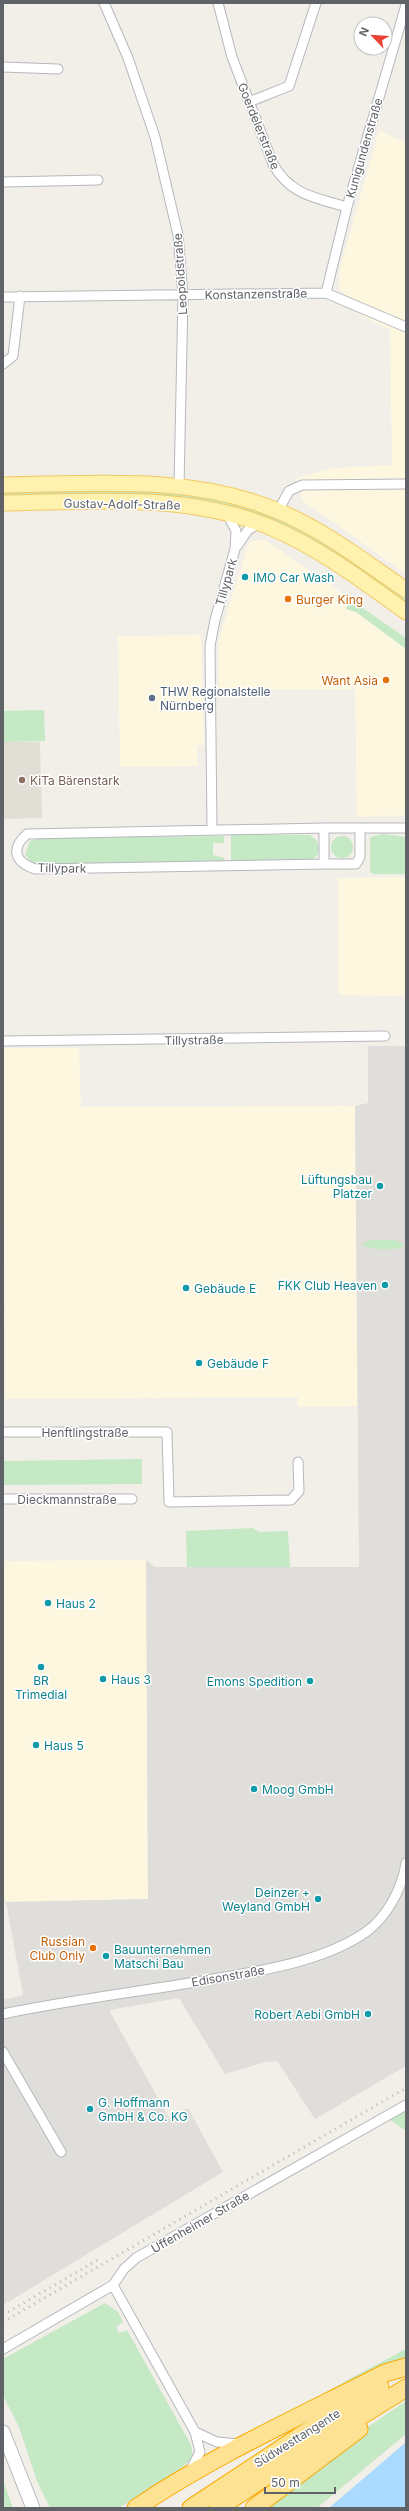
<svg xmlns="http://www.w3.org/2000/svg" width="409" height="2511" font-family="Inter,sans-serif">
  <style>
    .commercial { fill: #fef7e0 }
    .industrial { fill: #e0deda }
    .education { fill: #e1ded6 }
    .green { fill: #c5e8c5 }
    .water { fill: #aadaff }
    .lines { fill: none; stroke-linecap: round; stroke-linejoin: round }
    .street-casing { stroke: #b5b8bc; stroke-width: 11 }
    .secondary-casing { stroke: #b6babf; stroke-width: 15 }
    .primary-casing { stroke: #f2c960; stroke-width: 17 }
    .highway-casing { stroke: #f9ab00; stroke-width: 19 }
    .street { stroke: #fff; stroke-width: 9 }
    .secondary { stroke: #fff; stroke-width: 13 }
    .primary { stroke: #fff2af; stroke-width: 15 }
    .highway { stroke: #fde293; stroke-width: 17 }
    .rail { stroke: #b6b7b8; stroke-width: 3; stroke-dasharray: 1 5; stroke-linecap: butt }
    .culture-dot { fill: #0f9aa8; stroke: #fff; stroke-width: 1.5 }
    .food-dot { fill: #e8710a; stroke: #fff; stroke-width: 1.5 }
    .service-dot { fill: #5c6f8a; stroke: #fff; stroke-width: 1.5 }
    .education-dot { fill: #8d6e63; stroke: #fff; stroke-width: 1.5 }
    .labels { text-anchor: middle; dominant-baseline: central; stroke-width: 3; stroke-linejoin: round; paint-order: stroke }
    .street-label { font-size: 12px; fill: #5f6368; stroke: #fff }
    .culture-label { font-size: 12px; fill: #0d838f; stroke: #fff; text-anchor: start }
    .food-label { font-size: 12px; fill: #c56008; stroke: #fff; text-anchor: end }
    .service-label { font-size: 12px; fill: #4e5e75; stroke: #fff; text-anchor: start }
    .education-label { font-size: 12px; fill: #785e54; stroke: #fff; text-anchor: start }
  </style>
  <rect width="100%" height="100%" fill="#f1efe8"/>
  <!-- commercial -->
  <path class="commercial" d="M379,131l27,12v431l-103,-73 -7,-23 37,-10 59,-3 -2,-135 -29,-15 -22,-28 1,-19z
    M264,539l142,99v177l-49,2 -2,-128 -136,1v-51l30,-97z
    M201,635l3,110 -7,1 1,20 -78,1 -2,-131z
    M406,877v119l-68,-1v-117z
    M3,1048h76l2,59 274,-1 3,300 -60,1v-10l-293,2z
    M146,1560l2,339 -142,3 -3,-8v-333z"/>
  <!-- industrial -->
  <path class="industrial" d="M368,1046h38v1020l-91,53 -38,-58 -12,1 -40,12 -46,-76 -70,12 60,108 19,-10 35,64 -220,133v-305l20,-5 -17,-93 142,-3 -2,-339 9,7h204l-4,-461 13,-3z"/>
  <!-- education -->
  <path class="education" d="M3,742h37l2,76 -39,1z"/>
  <!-- green -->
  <path class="green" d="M108,490l72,2 56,11 64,24 106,70v5l-60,-40 -93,-46 -250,-17v-8z
    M350,599l56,39v11l-50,-37 -10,-3z
    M44,710l1,31 -42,1v-31z
    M383,834l23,3v37h-32l-4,-2v-35z
    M231,835h79l7,6c3,8 3,15 -7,20l-79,1z
    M331 847a11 11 0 1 1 22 0a11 11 0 1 1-22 0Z
    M224,836v7h-11v12l11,3 1,4 -188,3 -7,-4 -5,-7 5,-13 10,-3z
    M369,1240h25l9,3 1,3c-4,5 -37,4 -42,-1z
    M142,1459v25l-139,1v-24z
    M253,1528l6,4 29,-1 2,36h-103l-1,-36z
    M406,2110v21l-17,-12z
    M105,2303l13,9 5,10 -7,5 3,6 8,-3 64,115 2,12 -10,10 -64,41h-69l-13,-27 -18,-54 -16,-32v-36z
    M406,2349v10l-125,62 70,-43z
    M406,2401v33l-89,74h-56l92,-71z
    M3,2480l10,28h-10z"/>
  <!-- water -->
  <path class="water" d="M406,2442v66h-77l76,-65z"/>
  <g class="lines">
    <!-- street casing -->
    <g class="street-casing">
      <path id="street" d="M104,3l24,55 27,79 23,98 5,60 -4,191
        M218,3l14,54 41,107c17,31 43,34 74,43
        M3,67l55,2
        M249,102l40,-16 27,-83
        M3,182l95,-2
        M326,293l21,-86 59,-202
        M3,297l323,-4 80,34
        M3,364l10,-8 7,-60
        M278,511l11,-20 13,-6 104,-1
        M237,546l11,-16 11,-7
        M324,828h36v29l-4,7h-32z
        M360,828h46
        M212,830l-2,-184 5,-26 20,-71 1,-18 -10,-19
        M324,864l-289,5c-20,-7 -25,-20 -8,-35l297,-6
        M3,1041l382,-5
        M3,1432h164l2,70 122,-2 8,-9 -1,-29
        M3,1499h129
        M3,2014c71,-15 144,-23 216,-36 47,-8 107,-18 147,-46 21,-15 36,-43 40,-69
        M3,2052l58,100
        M113,2285l82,147 5,20 -10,19
        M3,2349l110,-64 11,-16 12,-11 270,-153
        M195,2432l22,10 22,2"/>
    </g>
    <!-- secondary casing -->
    <g class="secondary-casing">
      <path id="secondary" d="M3,2432l30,76"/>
    </g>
    <!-- primary casing -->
    <g class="primary-casing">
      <path id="primary" d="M3,485c92,-1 188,-11 275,26 46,19 87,51 128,79
        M3,503c90,-1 185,-11 269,25 49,21 91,53 134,84"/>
    </g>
    <!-- highway casing -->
    <g class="highway-casing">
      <path id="highway" d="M136,2508c78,-53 165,-92 249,-135l21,-6
        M191,2508l109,-72 80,-49
        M218,2508l90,-59 98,-61
        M254,2508l105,-79"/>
    </g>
    <!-- street -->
    <use href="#street" class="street"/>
    <!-- secondary -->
    <use href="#secondary" class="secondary"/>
    <!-- primary -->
    <use href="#primary" class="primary"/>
    <!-- highway -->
    <use href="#highway" class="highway"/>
    <!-- rail -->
    <path class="rail" d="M3,2315l98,-57
      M3,2322l403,-234"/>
  </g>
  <!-- markers -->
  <g class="culture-dot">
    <circle cx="245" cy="577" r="4"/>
    <circle cx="380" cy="1186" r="4"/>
    <circle cx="385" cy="1285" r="4"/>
    <circle cx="186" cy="1288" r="4"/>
    <circle cx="199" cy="1363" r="4"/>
    <circle cx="48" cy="1603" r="4"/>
    <circle cx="41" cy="1667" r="4"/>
    <circle cx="103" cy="1679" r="4"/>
    <circle cx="310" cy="1681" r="4"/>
    <circle cx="36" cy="1745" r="4"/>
    <circle cx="254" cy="1789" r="4"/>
    <circle cx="318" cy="1899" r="4"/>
    <circle cx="106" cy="1956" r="4"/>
    <circle cx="368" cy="2014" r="4"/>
    <circle cx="90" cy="2109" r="4"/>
  </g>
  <g class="food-dot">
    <circle cx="288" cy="599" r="4"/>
    <circle cx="386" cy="680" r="4"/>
    <circle cx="93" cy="1948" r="4"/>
  </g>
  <circle class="service-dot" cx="152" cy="698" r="4"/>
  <circle class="education-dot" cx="22" cy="780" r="4"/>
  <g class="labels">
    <!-- street labels -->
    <g class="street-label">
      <text transform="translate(259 126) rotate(68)">Goerdelerstraße</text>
      <text transform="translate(364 148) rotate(-74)">Kunigundenstraße</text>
      <text transform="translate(180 274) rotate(-94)">Leopoldstraße</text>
      <text transform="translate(256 294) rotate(-1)">Konstanzenstraße</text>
      <text transform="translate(122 504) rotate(1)">Gustav-Adolf-Straße</text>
      <text transform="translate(226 582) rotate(-74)">Tillypark</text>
      <text transform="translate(62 868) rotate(1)">Tillypark</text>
      <text transform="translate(194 1040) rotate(-1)">Tillystraße</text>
      <text x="85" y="1432">Henftlingstraße</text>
      <text x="67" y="1499">Dieckmannstraße</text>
      <text transform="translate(228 1976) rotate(-10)">Edisonstraße</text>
      <text transform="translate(200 2222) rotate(-30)">Uffenheimer Straße</text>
      <text transform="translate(297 2438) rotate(-32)">Südwesttangente</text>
    </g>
    <!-- culture labels -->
    <g class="culture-label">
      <text x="253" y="577">IMO Car Wash</text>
      <text x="372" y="1179" text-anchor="end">Lüftungsbau<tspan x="372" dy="14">Platzer</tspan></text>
      <text x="377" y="1285" text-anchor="end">FKK Club Heaven</text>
      <text x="194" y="1288">Gebäude E</text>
      <text x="207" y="1363">Gebäude F</text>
      <text x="56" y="1603">Haus 2</text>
      <text x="111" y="1679">Haus 3</text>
      <text x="41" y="1680" text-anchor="middle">BR<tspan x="41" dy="14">Trimedial</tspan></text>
      <text x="302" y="1681" text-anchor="end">Emons Spedition</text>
      <text x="44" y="1745">Haus 5</text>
      <text x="262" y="1789">Moog GmbH</text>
      <text x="310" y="1892" text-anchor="end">Deinzer +<tspan x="310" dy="14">Weyland GmbH</tspan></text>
      <text x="114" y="1949">Bauunternehmen<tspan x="114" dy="14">Matschi Bau</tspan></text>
      <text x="360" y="2014" text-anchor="end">Robert Aebi GmbH</text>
      <text x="98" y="2102">G. Hoffmann<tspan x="98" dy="14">GmbH &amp; Co. KG</tspan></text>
    </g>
    <!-- food labels -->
    <g class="food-label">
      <text x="296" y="599" text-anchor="start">Burger King</text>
      <text x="378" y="680">Want Asia</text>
      <text x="85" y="1941">Russian<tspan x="85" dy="14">Club Only</tspan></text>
    </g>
    <!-- service labels -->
    <g class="service-label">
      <text x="160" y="691">THW Regionalstelle<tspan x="160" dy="14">Nürnberg</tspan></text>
    </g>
    <!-- education labels -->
    <g class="education-label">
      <text x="30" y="780">KiTa Bärenstark</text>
    </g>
  </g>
  <!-- border -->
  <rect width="409" height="2511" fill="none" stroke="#5f6368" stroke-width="8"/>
  <!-- north arrow -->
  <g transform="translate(373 36) rotate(295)"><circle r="19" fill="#ffffff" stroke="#bfc1c3"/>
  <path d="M0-3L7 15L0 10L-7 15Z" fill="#ea4335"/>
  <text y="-6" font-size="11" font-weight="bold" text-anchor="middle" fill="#5f6368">N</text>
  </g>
  <!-- scale -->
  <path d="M265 2487v6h70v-6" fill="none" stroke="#5f6368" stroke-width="2"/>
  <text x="271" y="2487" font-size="12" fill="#5f6368" stroke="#ffffff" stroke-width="3" paint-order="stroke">50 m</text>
</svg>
